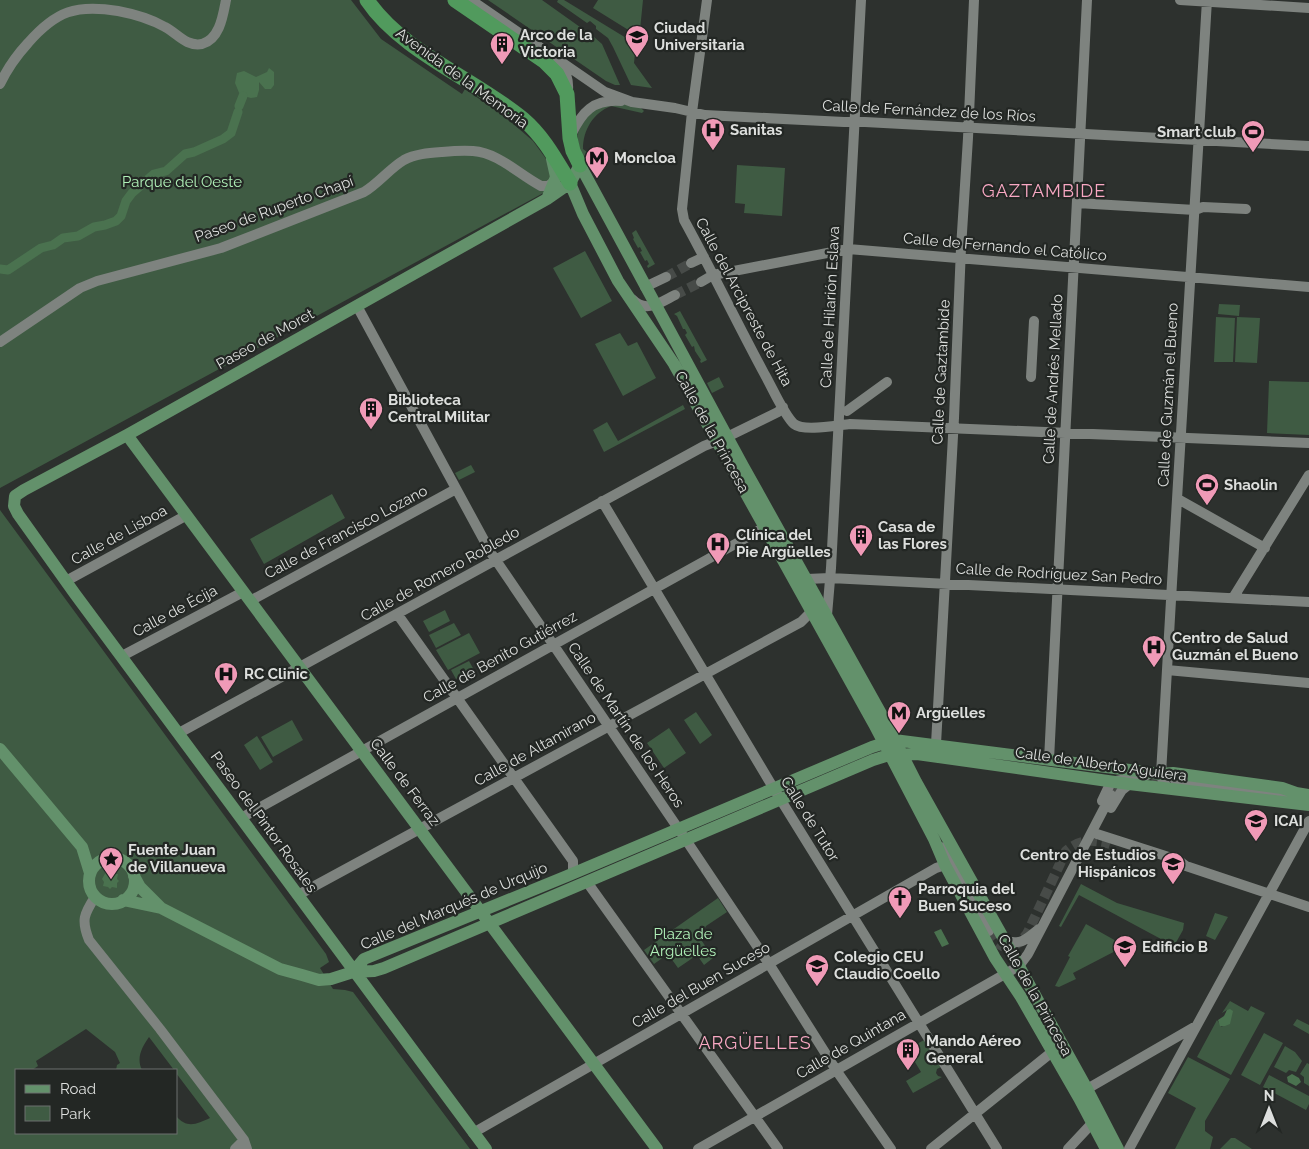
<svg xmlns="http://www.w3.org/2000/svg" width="1309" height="1149" font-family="Raleway,sans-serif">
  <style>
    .green { fill: #3f5b43; fill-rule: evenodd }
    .water { fill: #4a724f }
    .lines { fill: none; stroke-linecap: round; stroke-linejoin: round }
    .canal { stroke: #4a724f; stroke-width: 9 }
    .minor-tunnel { stroke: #474b48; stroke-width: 10; stroke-dasharray: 10 5; stroke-linecap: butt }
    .minor { stroke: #7e837f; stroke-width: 10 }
    .major { stroke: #63916b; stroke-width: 12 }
    .highway { stroke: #519a5d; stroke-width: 15 }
    .labels { text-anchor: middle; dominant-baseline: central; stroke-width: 4.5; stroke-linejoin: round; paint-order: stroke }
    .poi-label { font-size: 15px; font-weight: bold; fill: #dddfdd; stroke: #232724; text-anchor: start }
    .street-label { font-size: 15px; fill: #dddfdd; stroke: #232724 }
    .park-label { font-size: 15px; fill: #b0f1b8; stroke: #232724 }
    .quarter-label { font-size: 18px; letter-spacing: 1px; fill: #f8a8c3; stroke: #232724 }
  </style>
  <rect width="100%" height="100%" fill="#2d312e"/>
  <!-- green -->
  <path class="green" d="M0,0h351l30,39 81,55 3,-5 40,28 28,24 19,26 -5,24 -547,297z
    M488,0h54l52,37 8,7 18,41h-5l-9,-4z
    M558,0h6l72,44 -2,19 18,25 -21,-3 -18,-38 -5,-9 -12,-9v-3l-6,-5 -3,2 -30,-21z
    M598,0h45l-3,30 -3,2 -7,-1 -37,-23z
    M622,104l18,3 4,4 -2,2 -31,-7c-18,7 -28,24 -28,43l4,3 -5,7c-7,-21 -7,-41 16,-52 6,-3 17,-2 24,-3z
    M737,165l48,3 -3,48 -38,-3 1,-9 -10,-1z
    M636,230l19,34 -7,4 -1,-2 2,-2 -2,-4 -2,1 -5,-9 2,-1 -2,-4 -2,1 -5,-9 1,-1 -2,-5z
    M585,251l27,50 -31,17 -28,-50z
    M1219,304l21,1 -1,11 -21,-2z
    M680,311l27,49 -6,3 -1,-2 1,-1 -6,-9 -1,-5 -2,1 -7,-12 2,-2 -2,-4h-2l-6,-13 -3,-2z
    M1216,317l19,1 -2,44h-19z
    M1237,317l23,1 -3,45 -22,-1z
    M620,333l8,13 9,-4 19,36 -33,18 -28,-52z
    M719,377l5,10 -12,6 -5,-10z
    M1269,381l40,1v53l-42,-2z
    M683,405l2,4 -81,43 -11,-22 14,-8 11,19z
    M471,465l4,7 -16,8 -4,-7z
    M332,494l13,24 -81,46 -14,-25z
    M0,510l326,444 3,8 -9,6 13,21 12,1 8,2 117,157h-470zM86,1029l29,23 5,11 -3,2 -1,5h26c-6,-12 0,-23 7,-33l25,33h2v3l34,45c-13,6 -23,11 -34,-2v17h-160v-63h16l6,-4 -2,-5z
    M445,610l5,11 -21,11 -6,-11z
    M454,623l7,12 -25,13 -7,-13z
    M469,633l11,20 -32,17 -12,-20z
    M469,661l5,9 -18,9 -5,-9z
    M696,712l16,23 -12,9 -16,-24z
    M292,720l11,20 -30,17 -12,-20z
    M669,728l17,25 -22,15 -17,-25z
    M257,736l16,26 -13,8 -16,-25z
    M1081,884l36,19 67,20 -1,7 -9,16 -95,-51 -18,32 -2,-1z
    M718,898l9,14 -21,14 -6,12 13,20 -9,7 -7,-10 -19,13 -10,-14 -14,10 -10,-14z
    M1215,913l13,4 -13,23 -9,-4z
    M1086,924l39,22 -52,27 3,6 -17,8 -4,-1 15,-29 -2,-1z
    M1230,1001l18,10 3,-5 14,7 -34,62 -34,-18 20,-37 5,7 5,-17 -5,3z
    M1297,1019l12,6v9l-16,-9z
    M1264,1033l19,10 -23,42 -19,-10z
    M913,1039l4,5 7,-4 17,27 -4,2 -1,4 2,3 4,1 -29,16 -7,-12 15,-9 -17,-28z
    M1285,1046l10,6 7,9 -6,11 -7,-2 -3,3 -12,-6z
    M1188,1057l42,22 -25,42v10l8,6 -3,12h-35l21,-41 -28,-15z
    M1307,1063l2,1v22l-5,-3v-6l-4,-3z
    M1269,1075l40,21v8l-3,6 -43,-23z
    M1231,1138h4l17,11h-32z"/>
  <!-- water -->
  <path class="water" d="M269,68l5,4v13l-3,4h-6l-6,-7v8l-2,7 -6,1 -11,-3 -5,-12 2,-10 7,-2 12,6 11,-5z
    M106,872l3,2 2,-2 2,2h5l-1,5 2,2 -2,2v5l-5,-1 -2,2 -2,-2 -5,-1 1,-4 -2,-3z
    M941,929l8,15 -7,3 -8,-15z
    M1230,1009l3,2 -3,13 -5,2h-5l-2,-6 6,-4 3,-6z
    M1292,1074l7,4 2,4 -5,4 -8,-4 -1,-5z"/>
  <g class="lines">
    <!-- canal -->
    <path class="canal" d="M239,106l4,-10
      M0,269l8,1 33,-22 12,-3 10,-7 15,-2 16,-9 11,-2 11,-4 5,-5 5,-15 6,-8 22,-19 12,-3 19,-17 9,-2 29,-13 8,-6 7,-21"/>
    <!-- minor-tunnel -->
    <path class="minor-tunnel" d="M666,277l25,-14
      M675,295l26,-13
      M1111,795c19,-21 39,-14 64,-15
      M989,931c12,21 23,21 38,3l39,-83c14,-12 27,-12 44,-7"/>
    <!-- minor -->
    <path class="minor" d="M471,0l89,61c6,10 9,18 8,29
      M707,0l-15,112 -10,97 2,11c28,51 53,103 81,155 7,12 19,40 29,49 10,8 44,1 56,0l459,19
      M1180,0l129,8
      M560,61l45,31 27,10 43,6 30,7 139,7h21l444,24
      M0,84c7,-15 17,-29 28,-41 28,-32 48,-39 90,-32 16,3 33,8 47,16 12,6 21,20 37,17 18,-5 21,-29 24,-44
      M571,135c11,-23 22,-36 50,-34
      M1077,203l118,7 8,-3 43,2
      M691,263l13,-6
      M701,282l12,-7 135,-26 461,38
      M645,287l21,-10
      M632,299c14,15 29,3 43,-4
      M357,306l134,247 195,287 85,127 65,103 55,79
      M0,342l80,-54 17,-7 124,-33 143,-56c15,-9 25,-23 40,-32 11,-6 25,-7 38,-8 10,-1 20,-2 31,-1 26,2 45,23 68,35h7l7,-5
      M1031,377l3,-56
      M847,411l40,-29
      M1178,499l87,49
      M602,501l172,288 223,360
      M66,581l121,-66
      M802,583l5,-4 23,-1 479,24
      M1233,598l76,-123
      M250,601l206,-112
      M398,615l175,246v12
      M827,615l4,-47 30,-568
      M122,656l121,-64
      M1167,670l142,13
      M179,733l525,-287 23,-9 51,-25 5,-5
      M936,744l18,-326 7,-170 7,-110 6,-138
      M1049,760l38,-760
      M1175,780l110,14
      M1169,789l-6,-7 -2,-8c15,-258 29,-516 46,-774
      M1102,801l9,-19 36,-7
      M1111,808l11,-18 10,-8
      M241,818l514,-285 15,-10
      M1097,834l81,26 8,6 123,41
      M941,847l48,84
      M587,882l191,267
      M298,895l503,-273 10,-10
      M95,897c-11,17 -14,23 -6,43l71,89 84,111 3,9
      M1005,941c18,4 21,-2 34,-12
      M1087,1089l109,-63
      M473,1133l463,-265 9,-3
      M235,1149l9,-9
      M698,1149l321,-183 9,-12 83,-159
      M931,1149l121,-97
      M1068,1149l29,-31
      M1129,1149l180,-328"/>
    <!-- major -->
    <path class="major" d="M580,165l163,301 141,253 32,63 89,159 82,148 31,60
      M570,183l13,31 35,67 56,83 200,360 60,115 11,26 50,93 26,39 58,101 27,51
      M547,199l9,-22 -4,-18
      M127,435l530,714
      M0,749l82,98 8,26
      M89 881a23 23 0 1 1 46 0a23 23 0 1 1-46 0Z
      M134,876l6,11 21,21
      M123,900l38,8 119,61 22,6 17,5 12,-1 22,-7 21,-1 10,-3 489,-208 16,-5 28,-1 212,30 180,21
      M353,972l11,-13 203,-83 305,-129 22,-7 267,34 12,-1 109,15 14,5 13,2
      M486,1149l-411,-555 -57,-80 -4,-8 1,-10 9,-6 103,-55 420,-236 23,-16 10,-18"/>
    <!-- highway -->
    <path class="highway" d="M367,0c35,52 108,79 156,119 21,18 33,41 47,64
      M455,0l89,61 13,13 10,20 3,44 3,13 7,14"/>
  </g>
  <!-- icons -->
  <defs>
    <g id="university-pin" transform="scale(1.25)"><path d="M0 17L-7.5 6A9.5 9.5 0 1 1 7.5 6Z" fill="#f09ab7" stroke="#232724"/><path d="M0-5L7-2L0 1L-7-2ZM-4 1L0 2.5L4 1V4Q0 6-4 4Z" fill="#111"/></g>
    <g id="building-pin" transform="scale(1.25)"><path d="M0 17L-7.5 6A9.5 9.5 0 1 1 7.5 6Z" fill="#f09ab7" stroke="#232724"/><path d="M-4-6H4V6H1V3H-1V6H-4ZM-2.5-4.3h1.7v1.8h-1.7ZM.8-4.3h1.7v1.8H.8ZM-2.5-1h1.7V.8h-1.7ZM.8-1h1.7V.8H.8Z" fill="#111"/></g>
    <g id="hospital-pin" transform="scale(1.25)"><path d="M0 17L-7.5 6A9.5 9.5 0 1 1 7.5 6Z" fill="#f09ab7" stroke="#232724"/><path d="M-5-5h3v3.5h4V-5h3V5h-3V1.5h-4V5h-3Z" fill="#111"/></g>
    <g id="stadium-pin" transform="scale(1.25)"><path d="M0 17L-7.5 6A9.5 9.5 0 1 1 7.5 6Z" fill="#f09ab7" stroke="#232724"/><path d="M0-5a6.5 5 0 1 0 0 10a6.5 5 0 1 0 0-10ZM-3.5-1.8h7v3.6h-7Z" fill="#111"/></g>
    <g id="metro-pin" transform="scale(1.25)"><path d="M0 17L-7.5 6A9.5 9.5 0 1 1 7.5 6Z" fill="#f09ab7" stroke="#232724"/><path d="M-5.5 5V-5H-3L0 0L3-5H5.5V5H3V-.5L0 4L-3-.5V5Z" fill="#111"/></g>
    <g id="sight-pin" transform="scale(1.25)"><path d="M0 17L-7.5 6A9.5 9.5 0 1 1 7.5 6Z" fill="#f09ab7" stroke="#232724"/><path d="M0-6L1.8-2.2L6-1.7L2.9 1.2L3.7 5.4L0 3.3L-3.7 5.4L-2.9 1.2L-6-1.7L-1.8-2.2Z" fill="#111"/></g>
    <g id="church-pin" transform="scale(1.25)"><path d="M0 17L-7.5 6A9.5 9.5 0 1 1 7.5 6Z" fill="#f09ab7" stroke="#232724"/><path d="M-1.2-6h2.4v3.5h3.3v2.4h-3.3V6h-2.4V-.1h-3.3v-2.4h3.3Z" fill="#111"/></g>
  </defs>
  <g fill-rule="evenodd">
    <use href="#university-pin" x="637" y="37"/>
    <use href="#building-pin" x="502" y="44"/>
    <use href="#hospital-pin" x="713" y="130"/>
    <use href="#stadium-pin" x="1253" y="132"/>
    <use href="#metro-pin" x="597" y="158"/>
    <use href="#building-pin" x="371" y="409"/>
    <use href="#stadium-pin" x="1207" y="485"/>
    <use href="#building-pin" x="861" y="536"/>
    <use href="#hospital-pin" x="718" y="544"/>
    <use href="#hospital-pin" x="1154" y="647"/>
    <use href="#hospital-pin" x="226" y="674"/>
    <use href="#metro-pin" x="899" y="713"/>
    <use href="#university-pin" x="1256" y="821"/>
    <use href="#sight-pin" x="111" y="859"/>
    <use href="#university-pin" x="1173" y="864"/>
    <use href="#church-pin" x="900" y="898"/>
    <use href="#university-pin" x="1125" y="947"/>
    <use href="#university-pin" x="817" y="966"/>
    <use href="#building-pin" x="908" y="1050"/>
  </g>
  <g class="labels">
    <!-- poi labels -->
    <g class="poi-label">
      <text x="654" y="28">Ciudad<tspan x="654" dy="17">Universitaria</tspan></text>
      <text x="520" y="35">Arco de la<tspan x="520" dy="17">Victoria</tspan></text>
      <text x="730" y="130">Sanitas</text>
      <text x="1236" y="132" text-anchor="end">Smart club</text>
      <text x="614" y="158">Moncloa</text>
      <text x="388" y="400">Biblioteca<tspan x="388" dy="17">Central Militar</tspan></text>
      <text x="1224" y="485">Shaolin</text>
      <text x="878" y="527">Casa de<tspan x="878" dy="17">las Flores</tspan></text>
      <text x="736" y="535">Clínica del<tspan x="736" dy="17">Pie Argüelles</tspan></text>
      <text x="1172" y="638">Centro de Salud<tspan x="1172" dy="17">Guzmán el Bueno</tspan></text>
      <text x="244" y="674">RC Clinic</text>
      <text x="916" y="713">Argüelles</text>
      <text x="1274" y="821">ICAI</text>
      <text x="128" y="850">Fuente Juan<tspan x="128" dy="17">de Villanueva</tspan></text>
      <text x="1156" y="855" text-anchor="end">Centro de Estudios<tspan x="1156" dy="17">Hispánicos</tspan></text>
      <text x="918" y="889">Parroquia del<tspan x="918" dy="17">Buen Suceso</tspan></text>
      <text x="1142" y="947">Edificio B</text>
      <text x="834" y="957">Colegio CEU<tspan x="834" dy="17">Claudio Coello</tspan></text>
      <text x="926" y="1041">Mando Aéreo<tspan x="926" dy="17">General</tspan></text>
    </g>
    <!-- street labels -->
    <g class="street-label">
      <text transform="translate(462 78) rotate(36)">Avenida de la Memoria</text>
      <text transform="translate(929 111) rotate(3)">Calle de Fernández de los Ríos</text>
      <text transform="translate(274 209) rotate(-20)">Paseo de Ruperto Chapí</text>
      <text transform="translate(1005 247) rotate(5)">Calle de Fernando el Católico</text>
      <text transform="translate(744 302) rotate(62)">Calle del Arcipreste de Hita</text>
      <text transform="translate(830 307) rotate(-87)">Calle de Hilarión Eslava</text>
      <text transform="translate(265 339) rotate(-29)">Paseo de Moret</text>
      <text transform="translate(941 372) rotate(-87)">Calle de Gaztambide</text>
      <text transform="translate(1053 379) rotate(-87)">Calle de Andrés Mellado</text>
      <text transform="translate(1168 395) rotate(-87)">Calle de Guzmán el Bueno</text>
      <text transform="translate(712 432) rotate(61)">Calle de la Princesa</text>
      <text transform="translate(346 532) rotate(-28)">Calle de Francisco Lozano</text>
      <text transform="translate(119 535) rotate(-29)">Calle de Lisboa</text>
      <text transform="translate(440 574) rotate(-29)">Calle de Romero Robledo</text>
      <text transform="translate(1059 574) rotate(3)">Calle de Rodríguez San Pedro</text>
      <text transform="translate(175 611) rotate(-28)">Calle de Écija</text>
      <text transform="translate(500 657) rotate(-29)">Calle de Benito Gutiérrez</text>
      <text transform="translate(626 725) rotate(56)">Calle de Martín de los Heros</text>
      <text transform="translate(535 749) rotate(-29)">Calle de Altamirano</text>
      <text transform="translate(1101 764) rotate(8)">Calle de Alberto Aguilera</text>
      <text transform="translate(405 782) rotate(53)">Calle de Ferraz</text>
      <text transform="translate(810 819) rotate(58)">Calle de Tutor</text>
      <text transform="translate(264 822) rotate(54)">Paseo del Pintor Rosales</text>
      <text transform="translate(454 906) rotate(-23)">Calle del Marqués de Urquijo</text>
      <text transform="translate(701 985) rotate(-30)">Calle del Buen Suceso</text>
      <text transform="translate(1035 995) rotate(61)">Calle de la Princesa</text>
      <text transform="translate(851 1044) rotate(-30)">Calle de Quintana</text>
    </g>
    <!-- park labels -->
    <g class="park-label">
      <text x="182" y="182">Parque del Oeste</text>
      <text x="683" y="934">Plaza de<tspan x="683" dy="17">Argüelles</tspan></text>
    </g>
    <!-- quarter labels -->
    <g class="quarter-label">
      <text x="1044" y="190">GAZTAMBIDE</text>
      <text x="755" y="1042">ARGÜELLES</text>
    </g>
  </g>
  <!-- legend -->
  <rect x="15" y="1069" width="162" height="65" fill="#232724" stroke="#6d716e"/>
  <rect x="25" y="1085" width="25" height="8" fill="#63916b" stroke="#6d716e"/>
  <text x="60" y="1094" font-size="15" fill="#dddfdd">Road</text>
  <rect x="25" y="1106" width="25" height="15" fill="#3f5b43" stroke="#6d716e"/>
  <text x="60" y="1119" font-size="15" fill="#dddfdd">Park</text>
  <!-- north arrow -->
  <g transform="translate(1269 1109)" stroke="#232724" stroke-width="4" paint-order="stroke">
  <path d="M0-4L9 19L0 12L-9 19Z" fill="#dddfdd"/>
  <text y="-8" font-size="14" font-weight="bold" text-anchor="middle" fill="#dddfdd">N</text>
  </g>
</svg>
